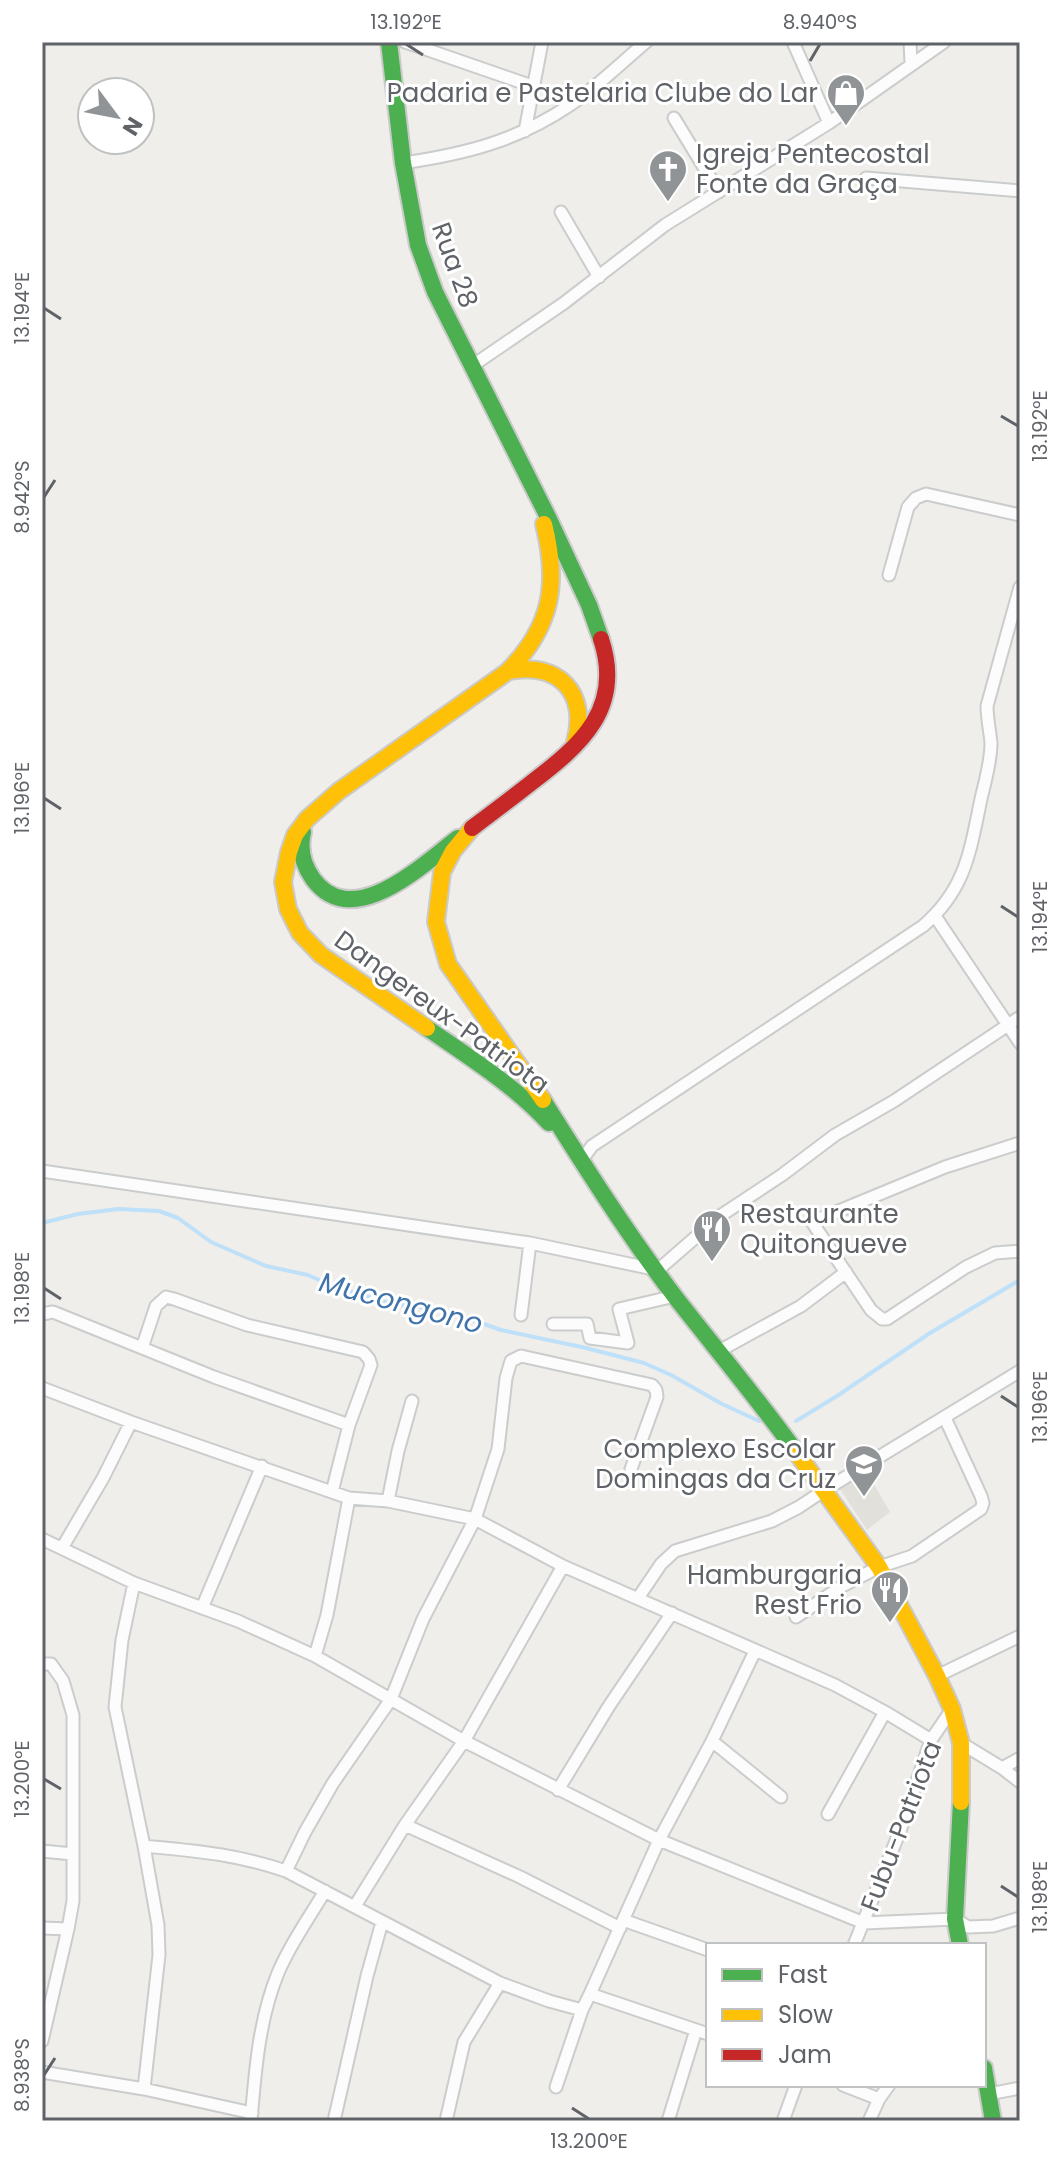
<svg xmlns="http://www.w3.org/2000/svg" width="1062" height="2163" font-family="Poppins,sans-serif">
  <style>
    .education { fill: #e2e0da }
    .lines { fill: none; stroke-linecap: round; stroke-linejoin: round }
    .stream { stroke: #bfe0f9; stroke-width: 4 }
    .street-casing { stroke: #cbcccc; stroke-width: 15 }
    .fast-casing { stroke: #cacacb; stroke-width: 20 }
    .slow-casing { stroke: #cacacb; stroke-width: 20 }
    .jam-casing { stroke: #cacacb; stroke-width: 20 }
    .street { stroke: #fdfcfc; stroke-width: 11 }
    .fast { stroke: #4caf50; stroke-width: 16 }
    .slow { stroke: #ffc107; stroke-width: 16 }
    .jam { stroke: #c62828; stroke-width: 16 }
    .ticks { fill: none; stroke: #5f6368; stroke-width: 3 }
    .labels { text-anchor: middle; dominant-baseline: central; stroke-width: 6; stroke-linejoin: round; paint-order: stroke }
    .poi-label { font-size: 26px; fill: #5f6368; stroke: #fff; text-anchor: end }
    .street-label { font-size: 26px; fill: #5f6368; stroke: #fff }
    .water-label { font-size: 28px; font-style: italic; fill: #4174aa; stroke: #fff }
    .neatline { fill: none; stroke: #5f6368; stroke-width: 3 }
    .ticks-label { font-size: 20px; text-anchor: middle; fill: #5f6368 }
  </style>
  <rect width="100%" height="100%" fill="#efeeea"/>
  <!-- education -->
  <path class="education" d="M865,1469l25,43 -23,18 -30,-46z"/>
  <g class="lines">
    <!-- stream -->
    <path class="stream" d="M42,1223l36,-9 40,-5 41,2 19,7 33,24 55,24 42,9 25,11 55,17 56,7 57,20 85,18 58,15 27,12 51,29 37,17
      M796,1421l41,-25 93,-63 90,-53"/>
    <!-- street casing -->
    <g class="street-casing">
      <path id="street" d="M405,42l127,44
        M793,42l36,81
        M910,42l1,21
        M674,118l45,74
        M525,131l17,-89
        M403,163c62,-9 114,-22 167,-58 27,-18 51,-42 76,-63
        M866,178l154,13
        M561,212l38,65
        M472,366l92,-63 101,-78 164,-102 115,-81
        M889,575l19,-68 8,-9 10,-4 94,21
        M935,916l85,127
        M1020,1143l-75,24 -133,55 59,88 11,9h5l79,-52 29,-14 25,-2
        M584,1164v-7l8,-11 331,-220c43,-37 47,-75 58,-127 4,-18 10,-37 10,-56 -1,-12 -4,-24 -4,-37l33,-119
        M42,1171l488,72 128,27 62,-54 62,-41 53,-40 59,-34 126,-84
        M42,1314l11,-2 161,65 135,48
        M521,1315l9,-72
        M553,1324h34l3,14 38,5 -9,-34 56,-13
        M142,1348l14,-42 10,-9 8,2 73,26 116,27 6,7 2,6 -22,60 -17,67
        M719,1351l82,-45 45,-34
        M42,1388l89,34 218,76 39,3 87,18 88,47 272,119 50,27 46,28
        M631,1469l26,-72 -1,-7 -4,-5 -131,-29 -10,5 -5,17 -8,71 -23,70 -52,100 -32,80 -58,84 -28,49 -19,39 214,112 49,18 33,9 8,-16 118,40
        M388,1501l10,-50 14,-50
        M42,1539l92,44 104,38 77,35 149,85 195,99 205,83 91,-4 13,8 25,-1 27,-8
        M62,1548l41,-70 28,-56
        M134,1583l-12,57 -7,67 29,139
        M638,1598l23,-34 14,-13 97,-30 27,-14 24,-16 197,-120
        M202,1608l60,-142
        M796,1617l46,-31 37,-19 33,-11 69,-47 2,-6 -2,-7 -36,-78
        M315,1656l12,-41 22,-117
        M42,1664h9l12,17 10,34v186l-5,28
        M937,1676l83,-40
        M712,1741l69,56
        M961,1743l41,25 18,14
        M1002,1768l18,-10
        M558,1790l51,-84 63,-93
        M828,1814l57,-102
        M405,1825l115,52 100,51
        M42,1851l31,3
        M355,1906l50,-81 59,-84 99,-175
        M623,1920l85,30
        M42,1928l26,1 -26,112
        M854,1945l46,-114 31,-91 21,-31
        M590,1994l69,-154 53,-99 43,-90
        M42,2072l102,17 108,24
        M843,2085l36,14
        M556,2087l26,-77
        M144,2089l15,-134 -1,-30 -14,-79c52,5 92,8 142,25
        M989,2094l31,-6
        M251,2121c4,-49 8,-102 27,-148 12,-29 31,-55 47,-82
        M334,2121l33,-145 15,-54
        M446,2121l18,-79 36,-59
        M668,2121l28,-91
        M783,2121l13,-36
        M869,2121l10,-22 10,-14"/>
    </g>
    <!-- fast casing -->
    <g class="fast-casing">
      <path id="fast" d="M389,42l14,121 15,82 17,47 114,227 40,86 12,34
        M303,832c-4,17 0,33 10,47 40,54 110,-15 145,-41
        M427,1028c42,29 87,57 122,95
        M543,1100c42,67 85,135 133,198 40,51 82,101 120,154
        M960,1945l-5,-26 6,-117
        M984,2068l9,53"/>
    </g>
    <!-- slow casing -->
    <g class="slow-casing">
      <path id="slow" d="M509,671c49,-10 80,22 66,71
        M472,828l-19,23 -11,21 -6,50 12,42 95,136
        M427,1028l-106,-73 -21,-22 -12,-24 -5,-27 6,-30 6,-17 12,-16 32,-28 168,-119c45,-45 52,-88 37,-148
        M796,1452l83,115 58,109 15,33 9,34v59"/>
    </g>
    <!-- jam casing -->
    <g class="jam-casing">
      <path id="jam" d="M472,828c20,-15 40,-30 59,-45 50,-38 93,-75 70,-144"/>
    </g>
    <!-- street -->
    <use href="#street" class="street"/>
    <!-- fast -->
    <use href="#fast" class="fast"/>
    <!-- slow -->
    <use href="#slow" class="slow"/>
    <!-- jam -->
    <use href="#jam" class="jam"/>
  </g>
  <!-- ticks -->
  <path class="ticks" d="M406,44l17,11M810,61l10,-17M44,308l17,11M1001,416l17,10M44,497l11,-17M44,798l17,11M1001,906l17,11M44,1288l17,11M1001,1396l17,11M44,1779l17,10M1001,1886l17,11M44,2075l11,-17M572,2108l17,11"/>
  <!-- icons -->
  <defs>
    <g id="shop-pin" transform="scale(2)"><path d="M0 17L-7.5 6A9.5 9.5 0 1 1 7.5 6Z" fill="#919496" stroke="#fff"/><path d="M-5-2.5h2.3a2.7 3.5 0 0 1 5.4 0H5L5.5 6h-11ZM-1.5-2.5h3a1.5 2.3 0 0 0-3 0Z" fill="#fff"/></g>
    <g id="church-pin" transform="scale(2)"><path d="M0 17L-7.5 6A9.5 9.5 0 1 1 7.5 6Z" fill="#919496" stroke="#fff"/><path d="M-1.2-6h2.4v3.5h3.3v2.4h-3.3V6h-2.4V-.1h-3.3v-2.4h3.3Z" fill="#fff"/></g>
    <g id="restaurant-pin" transform="scale(2)"><path d="M0 17L-7.5 6A9.5 9.5 0 1 1 7.5 6Z" fill="#919496" stroke="#fff"/><path d="M-5-6h1v4h1v-4h1v4h1v-4h1v5L-1.5 .5V6h-2V.5L-5-1ZM5-6V6H3V1.5H1.5Q1.5-4 5-6Z" fill="#fff"/></g>
    <g id="school-pin" transform="scale(2)"><path d="M0 17L-7.5 6A9.5 9.5 0 1 1 7.5 6Z" fill="#919496" stroke="#fff"/><path d="M0-5L7-2L0 1L-7-2ZM-4 1L0 2.5L4 1V4Q0 6-4 4Z" fill="#fff"/></g>
  </defs>
  <g fill-rule="evenodd">
    <use href="#shop-pin" x="846" y="93"/>
    <use href="#church-pin" x="668" y="169"/>
    <use href="#restaurant-pin" x="712" y="1229"/>
    <use href="#school-pin" x="864" y="1464"/>
    <use href="#restaurant-pin" x="890" y="1590"/>
  </g>
  <g class="labels">
    <!-- poi labels -->
    <g class="poi-label">
      <text x="818" y="93">Padaria e Pastelaria Clube do Lar</text>
      <text x="696" y="154" text-anchor="start">Igreja Pentecostal<tspan x="696" dy="30">Fonte da Graça</tspan></text>
      <text x="740" y="1214" text-anchor="start">Restaurante<tspan x="740" dy="30">Quitongueve</tspan></text>
      <text x="836" y="1449">Complexo Escolar<tspan x="836" dy="30">Domingas da Cruz</tspan></text>
      <text x="862" y="1575">Hamburgaria<tspan x="862" dy="30">Rest Frio</tspan></text>
    </g>
    <!-- street labels -->
    <g class="street-label">
      <text transform="translate(455 265) rotate(70)">Rua 28</text>
      <text transform="translate(442 1012) rotate(36)">Dangereux-Patriota</text>
      <text transform="translate(901 1826) rotate(-69)">Fubu-Patriota</text>
    </g>
    <!-- water labels -->
    <g class="water-label">
      <text transform="translate(401 1303) rotate(15)">Mucongono</text>
    </g>
  </g>
  <!-- border -->
  <rect width="1062" height="2163" fill="none" stroke="#ffffff" stroke-width="88"/>
  <!-- legend -->
  <rect x="706" y="1943" width="280" height="144" fill="#ffffff" stroke="#bfc1c3" stroke-width="2"/>
  <rect x="722" y="1969" width="40" height="12" fill="#4caf50" stroke="#bfc1c3" stroke-width="2"/>
  <text x="778" y="1983" font-size="24" fill="#5f6368">Fast</text>
  <rect x="722" y="2009" width="40" height="12" fill="#ffc107" stroke="#bfc1c3" stroke-width="2"/>
  <text x="778" y="2023" font-size="24" fill="#5f6368">Slow</text>
  <rect x="722" y="2049" width="40" height="12" fill="#c62828" stroke="#bfc1c3" stroke-width="2"/>
  <text x="778" y="2063" font-size="24" fill="#5f6368">Jam</text>
  <!-- north arrow -->
  <g transform="translate(116 116) rotate(122)"><circle r="38" fill="#ffffff" stroke="#bfc1c3" stroke-width="2"/>
  <path d="M0-6L14 30L0 20L-14 30Z" fill="#919496"/>
  <text y="-12" font-size="22" font-weight="bold" text-anchor="middle" fill="#5f6368">N</text>
  </g>
  <rect x="44" y="44" width="974" height="2075" class="neatline"/>
  <g class="ticks-label">
    <text x="406" y="29">13.192°E</text>
    <text x="820" y="29">8.940°S</text>
    <text transform="translate(22 308) rotate(-90)" y="7">13.194°E</text>
    <text transform="translate(1040 426) rotate(-90)" y="7">13.192°E</text>
    <text transform="translate(22 497) rotate(-90)" y="7">8.942°S</text>
    <text transform="translate(22 798) rotate(-90)" y="7">13.196°E</text>
    <text transform="translate(1040 917) rotate(-90)" y="7">13.194°E</text>
    <text transform="translate(22 1288) rotate(-90)" y="7">13.198°E</text>
    <text transform="translate(1040 1407) rotate(-90)" y="7">13.196°E</text>
    <text transform="translate(22 1779) rotate(-90)" y="7">13.200°E</text>
    <text transform="translate(1040 1897) rotate(-90)" y="7">13.198°E</text>
    <text transform="translate(22 2075) rotate(-90)" y="7">8.938°S</text>
    <text x="589" y="2148">13.200°E</text>
  </g>
</svg>
